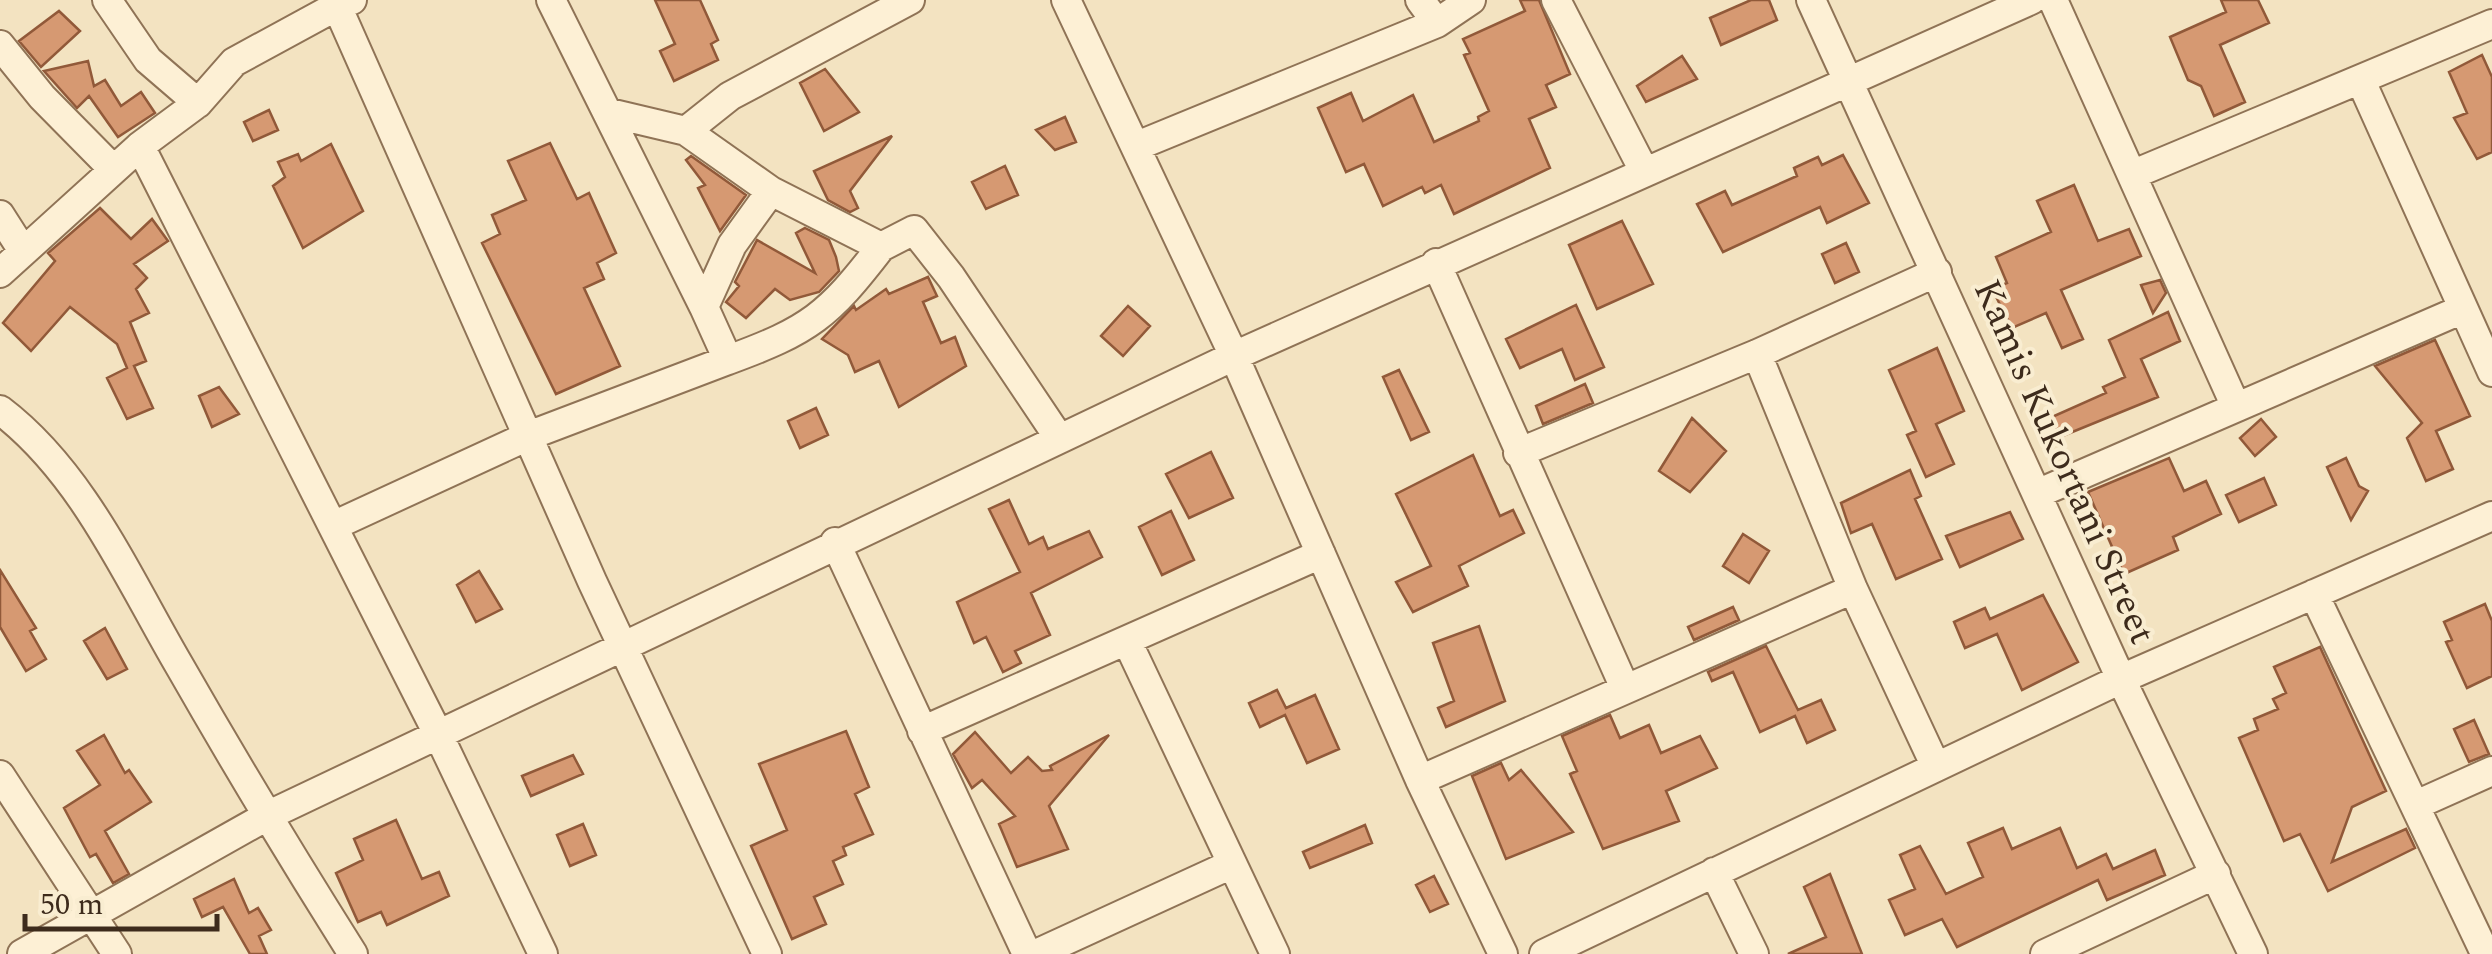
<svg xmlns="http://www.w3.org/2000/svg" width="2492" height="954" font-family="Spectral,serif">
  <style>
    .building { fill: #d69972; stroke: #915939; stroke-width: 2.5 }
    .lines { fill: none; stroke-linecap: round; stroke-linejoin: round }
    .minor-casing { stroke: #8f7356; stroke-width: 32 }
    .minor { stroke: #fdf0d5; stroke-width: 28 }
    .labels { text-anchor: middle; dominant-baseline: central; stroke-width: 8; stroke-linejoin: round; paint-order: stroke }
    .street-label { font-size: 38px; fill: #3d2b1c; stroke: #f9edd1 }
  </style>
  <rect width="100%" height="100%" fill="#f3e3c1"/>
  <!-- building -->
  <path class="building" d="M655,0h45l18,40 -7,4 7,16 -44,21 -14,-30 15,-7z
    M1520,0h19l31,74 -24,11 10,22 -27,12 21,49 -96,46 -13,-29 -16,8 -3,-6 -39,19 -19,-42 -18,8 -28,-64 33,-15 12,28 50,-26 21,47 45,-21 -1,-4 11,-6 -25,-56 6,-2 -7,-14 62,-28z
    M1751,0h18l8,20 -56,25 -11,-27z
    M2221,0h37l11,23 -49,22 25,57 -31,14 -13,-30 -13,-6 -18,-43 56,-25z
    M59,11l21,20 -39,36 -22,-26z
    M2482,55l10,22v75l-15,7 -23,-41 13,-5 -18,-41z
    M1682,56l15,23 -51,23 -9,-16z
    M88,61l6,25 11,-6 16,26 20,-14 14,21 -37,24 -29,-41 -12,12 -33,-37z
    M825,69l34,43 -35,19 -24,-48z
    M269,110l9,20 -25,11 -9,-19z
    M1065,117l11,25 -21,8 -19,-20z
    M892,136l-42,55 8,17 -8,4 -22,-12 -14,-29z
    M550,143l27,56 12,-6 27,60 -19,10 7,16 -20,9 36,78 -64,28 -74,-151 18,-9 -8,-19 34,-15 -18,-39z
    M331,144l32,67 -60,37 -30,-62 12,-9 -7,-15 20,-8 3,7z
    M1843,155l26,48 -42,20 -7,-16 -97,45 -26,-48 28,-13 7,14 65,-29 -3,-8 24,-11 4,8z
    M691,156l55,39 -26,36 -22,-43 7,-3 -19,-25z
    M1005,166l13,29 -32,14 -14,-27z
    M2074,185l24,56 31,-12 12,27 -80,34 22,49 -21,9 -16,-35 -34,15 -20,-39 15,-6 -11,-26 55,-25 -14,-31z
    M100,208l31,31 21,-20 16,22 -34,23 13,14 -11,11 13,24 -19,9 16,39 -12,5 19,42 -26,11 -20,-41 20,-10 -10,-24 -47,-37 -39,44 -28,-28 52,-62 -7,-8z
    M1622,221l31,63 -56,25 -28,-64z
    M805,228l24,12 7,17 3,14 -20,21 -29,8 -15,-11 -29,29 -20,-16 13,-16 -4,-4 22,-42 58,33 -19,-40z
    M1846,243l13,29 -24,11 -13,-29z
    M928,277l9,19 -14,6 18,41 14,-6 11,29 -67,41 -20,-46 -24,11 -7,-17 -26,-16 32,-33 2,4 30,-21 3,5z
    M2160,280l6,13 -13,20 -12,-28z
    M1576,305l28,62 -29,13 -13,-31 -42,19 -14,-29z
    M1128,306l22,20 -27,30 -22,-20z
    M2168,312l12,29 -39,18 17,38 -98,40 -8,-20 54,-24 -3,-6 22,-10 -16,-37z
    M2435,340l35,76 -34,15 17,38 -27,12 -19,-43 15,-15 -47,-57z
    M1937,348l27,63 -28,13 18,40 -28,13 -19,-42 9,-4 -27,-61z
    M1399,370l30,62 -18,8 -28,-63z
    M1585,384l8,19 -50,21 -7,-18z
    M219,387l20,27 -27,13 -13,-31z
    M816,408l12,27 -28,13 -12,-27z
    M1692,418l34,33 -36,41 -31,-21z
    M2261,419l15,18 -21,19 -15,-18z
    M1211,452l22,46 -44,20 -23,-44z
    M1473,455l27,61 13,-6 11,23 -65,33 9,20 -55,26 -17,-30 35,-16 -35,-72z
    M2169,458l15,33 22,-10 15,33 -48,23 5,13 -54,24 -36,-82z
    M2346,458l13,28 9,5 -17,29 -24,-53z
    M1910,470l11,26 -6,3 27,60 -46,20 -24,-55 -21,9 -10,-30z
    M2264,478l12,27 -37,17 -13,-27z
    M1009,500l20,44 14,-7 5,12 41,-18 13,26 -71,36 19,42 -35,16 6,12 -18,9 -17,-35 -12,6 -17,-41 63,-30 -31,-63z
    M1171,511l23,49 -32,15 -23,-48z
    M2010,512l13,27 -63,28 -14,-31z
    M1743,534l26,17 -20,32 -26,-17z
    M0,570l36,58 -6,3 16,28 -20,12 -26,-44z
    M479,571l23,38 -26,13 -19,-37z
    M2043,595l35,67 -56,28 -25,-56 -32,14 -11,-26 31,-14 5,11z
    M2485,604l7,17v55l-25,12 -21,-46 6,-2 -8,-18z
    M1733,607l6,13 -45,20 -6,-13z
    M1479,626l26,75 -59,26 -8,-19 16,-7 -21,-58z
    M105,628l22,41 -20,10 -23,-38z
    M1766,646l32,64 23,-10 14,30 -28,13 -12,-27 -35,16 -27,-60 -21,9 -4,-9z
    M2320,647l66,144 -34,16 -20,55 74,-33 9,19 -87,43 -28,-57 -16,7 -45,-103 19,-8 -4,-11 24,-10 -5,-10 13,-6 -12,-26z
    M1277,690l9,18 29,-13 24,54 -32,14 -22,-48 -25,12 -11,-24z
    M1610,715l10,23 29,-13 12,28 39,-17 17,32 -51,23 13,30 -76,28 -33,-75 7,-3 -15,-35z
    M2474,720l15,34 -20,8 -15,-33z
    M846,731l23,56 -14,7 18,40 -30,13 3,8 -13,6 10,23 -29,13 12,27 -34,15 -41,-93 36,-16 -28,-66z
    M975,732l36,41 17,-16 14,14 10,-1 -2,-4 59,-31 -60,71 19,43 -51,18 -18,-43 16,-8 -33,-36 -10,8 -19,-34z
    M104,735l21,38 4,-3 22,32 -46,29 24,43 -16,9 -17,-29 -6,3 -26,-49 36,-23 -23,-34z
    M573,755l10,19 -52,22 -9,-20z
    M1501,763l8,17 12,-10 52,62 -67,27 -34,-83z
    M396,820l26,59 17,-7 10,24 -62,29 -6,-13 -23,10 -22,-49 27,-13 -9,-21z
    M583,824l13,31 -26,11 -13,-31z
    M1365,825l7,18 -62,25 -7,-16z
    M2003,828l9,21 48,-21 17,40 29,-14 7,15 42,-19 10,25 -58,25 -9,-20 -141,67 -15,-28 -37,16 -16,-35 26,-11 -15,-34 20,-9 26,48 37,-17 -15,-34z
    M1830,874l32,80h-74l38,-17 -22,-50z
    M1434,876l14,28 -18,8 -14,-27z
    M234,879l15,34 9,-5 13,22 -12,6 8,18h-17l-27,-47 -21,10 -8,-18z"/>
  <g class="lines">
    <!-- minor casing -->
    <g class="minor-casing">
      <path id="minor" d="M107,0l41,60 50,43
        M352,0l-15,6 255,575 175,373
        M551,0l153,307
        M1066,0l168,356 797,-356
        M1420,0l17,23
        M1556,0l88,171
        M1811,0l310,679 132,275
        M2053,0l183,407
        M0,45l42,52 71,72
        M2361,81l131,291
        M610,113l76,18 85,60 110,56 33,-17 37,47 108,161
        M686,131l44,-35 180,-96
        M140,146l299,590 104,218
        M1137,146l300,-123 34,-23
        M2134,174l358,-150
        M0,215l23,36
        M1436,263l188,423
        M0,273l140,-127 58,-43 36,-41 103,-56 -3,-6
        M1757,354l96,235 83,178
        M728,360c82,-30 100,-44 153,-113
        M0,410c83,63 128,168 179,255 56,98 114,194 174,289
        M1518,453l239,-99 180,-82
        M2039,493l424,-184
        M333,526l195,-90 200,-76 -24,-53 28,-62 39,-54
        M835,542l192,412
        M2314,594l170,357
        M1128,643l147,311
        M922,731l399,-177
        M0,775l117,179
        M1420,780l433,-191
        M2416,805l76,-34
        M1714,872l40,82
        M22,954l245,-138 967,-460 186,424 83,174
        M1036,954l196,-90
        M1544,954l577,-275 371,-163
        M2045,954l171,-80"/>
    </g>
    <!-- minor -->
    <use href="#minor" class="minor"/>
  </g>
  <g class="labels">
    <!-- street labels -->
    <g class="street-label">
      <text transform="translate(2064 462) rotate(66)">Kamis Kukortani Street</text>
    </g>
  </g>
  <!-- scale -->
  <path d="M25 914v15h192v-15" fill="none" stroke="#3d2b1c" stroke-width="5"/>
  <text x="40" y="914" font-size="30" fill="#3d2b1c" stroke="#f9edd1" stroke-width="8" paint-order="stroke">50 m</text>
</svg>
